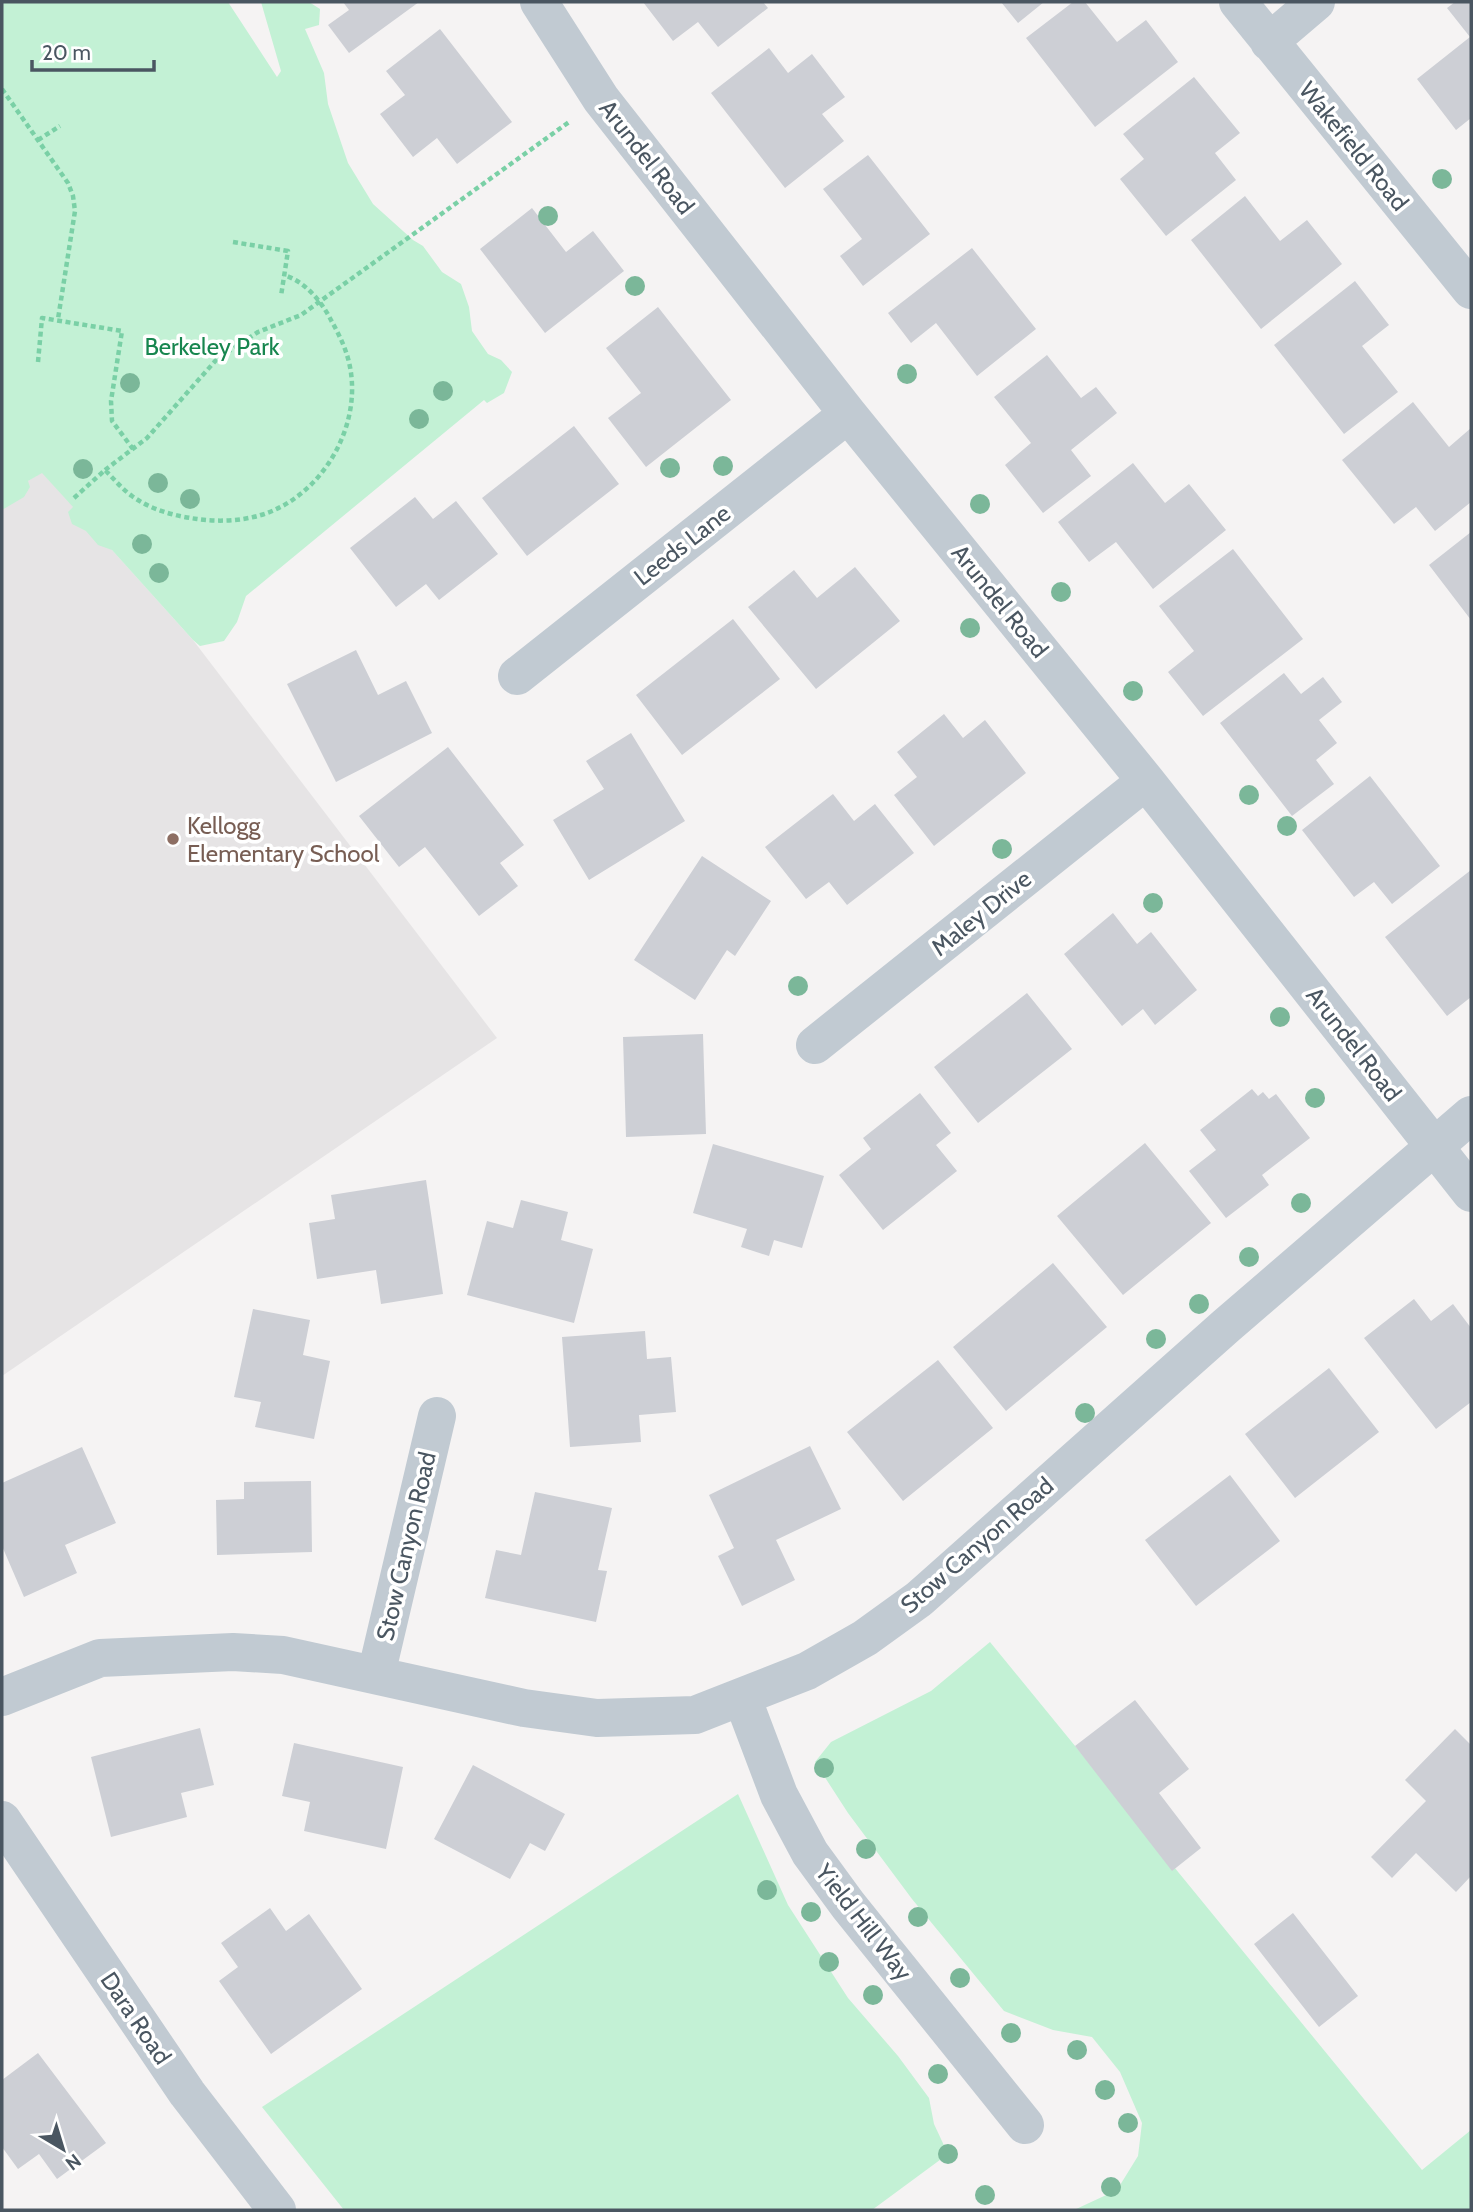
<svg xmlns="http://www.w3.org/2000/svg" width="1473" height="2212" font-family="Cabin,sans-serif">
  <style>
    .education { fill: #e6e4e5 }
    .green { fill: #c3f1d5 }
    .building { fill: #cdcfd5 }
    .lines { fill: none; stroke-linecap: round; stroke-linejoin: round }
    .path { stroke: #7ad0a6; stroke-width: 4.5; stroke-dasharray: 5 3.5; stroke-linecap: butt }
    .minor { stroke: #c1cad2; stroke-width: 38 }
    .tree { fill: #7bb799 }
    .education-dot { fill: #8d6e63; stroke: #fff; stroke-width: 2.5 }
    .labels { text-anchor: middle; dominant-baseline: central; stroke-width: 7; stroke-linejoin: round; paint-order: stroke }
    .street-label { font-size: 24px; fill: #4a5661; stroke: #fff }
    .park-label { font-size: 24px; fill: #17864f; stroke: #fff }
    .education-label { font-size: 24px; fill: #785e54; stroke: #fff; text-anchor: start }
  </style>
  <rect width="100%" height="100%" fill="#f5f3f3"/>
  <!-- education -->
  <path class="education" d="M42,472l151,168 304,398 -495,338v-879z"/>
  <!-- green -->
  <path class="green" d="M2,2h226l49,75 4,-6 -20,-69h48l11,7 -1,16 -14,4 19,44 4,31 20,59 25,41 40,36 10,6 19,26 19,12 8,23 3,24 16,23 13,6 11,12 -8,21 -17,10 -3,-3 -238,196 -9,26 -13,19 -24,5 -7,-6 -81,-90 -14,-5 -12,-14 -14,-7 -4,-12 5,-5 -31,-34 -14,8 2,6 -6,10 -22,13z
    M990,1642l432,528 49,-40v80h-397l43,-20 21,-34 4,-33 -22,-51 -28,-35 -39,-7 -49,-19 -92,-112 -64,-86 -33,-51 16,-20 100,-51z
    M738,1794l50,111 60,93 50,58 31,42 5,26 14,30 -76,56h-528l-82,-103z"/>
  <!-- building -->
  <path class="building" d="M343,2h76l-70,51 -21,-28 21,-15z
    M643,2h120l5,6 -50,39 -20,-25 -25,19z
    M1001,2h43l-26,21z
    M1073,2h12l32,40 29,-22 32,42 -83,65 -69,-89z
    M1455,2h16v116l-15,12 -39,-51 53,-42 -23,-29z
    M440,29l72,93 -55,42 -20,-26 -24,19 -33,-43 25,-19 -19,-24z
    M769,48l19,25 24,-19 33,43 -23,17 22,27 -59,47 -74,-95z
    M1194,77l46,56 -25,20 21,27 -70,56 -46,-57 24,-20 -21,-25z
    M868,155l62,79 -67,52 -23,-30 22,-17 -39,-50z
    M1245,196l35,45 27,-21 35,44 -81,65 -70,-89z
    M532,208l34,44 27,-21 31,40 -79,62 -65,-84z
    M972,248l64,81 -59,47 -41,-53 -25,20 -23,-30z
    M1355,281l34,44 -27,21 36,46 -54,42 -70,-89z
    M658,307l73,93 -85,67 -38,-49 33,-25 -35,-45z
    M1047,355l34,43 15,-11 21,26 -46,37 20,26 -48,37 -38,-48 26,-22 -37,-46z
    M1413,402l36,45 22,-19v74l-36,29 -19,-24 -22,17 -52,-64z
    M574,426l45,58 -92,72 -45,-58z
    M1133,463l32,40 24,-19 37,46 -73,59 -37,-47 -27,20 -31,-40z
    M415,497l18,22 23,-18 42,53 -59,46 -13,-16 -30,23 -46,-59z
    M1471,532v88l-42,-55z
    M1233,549l70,90 -100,77 -35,-44 26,-21 -35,-45z
    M855,567l45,54 -84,68 -68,-82 46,-37 23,28z
    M733,619l47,60 -98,76 -46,-60z
    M356,650l22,45 28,-14 26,52 -96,49 -49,-98z
    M1284,673l17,21 22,-17 19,25 -23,18 18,23 -21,17 18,24 -42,32 -72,-93z
    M944,714l19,24 22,-18 41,53 -92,73 -40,-51 23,-18 -20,-25z
    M631,733l54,88 -96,59 -36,-60 51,-31 -18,-28z
    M448,747l76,98 -24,18 18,23 -39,30 -54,-69 -26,20 -40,-51z
    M1370,776l70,90 -48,38 -18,-22 -20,15 -52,-67z
    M833,794l21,27 21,-17 39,49 -67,52 -18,-23 -23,17 -41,-52z
    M702,856l69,45 -36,55 -8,-6 -32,50 -61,-40z
    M1471,870v127l-24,19 -62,-79z
    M1113,913l24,31 14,-12 46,58 -42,35 -12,-16 -21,17 -58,-72z
    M1027,993l45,56 -94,74 -44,-56z
    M703,1034l3,100 -80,3 -3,-100z
    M1252,1089l6,7 5,-4 6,7 7,-5 34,44 -48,37 7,10 -43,33 -37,-47 27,-21 -16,-20z
    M920,1093l31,40 -15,12 21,26 -74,59 -44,-55 32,-26 -8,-11z
    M1145,1143l66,80 -88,72 -66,-79z
    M713,1144l111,32 -22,72 -28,-8 -5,16 -28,-9 6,-18 -54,-16z
    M426,1180l17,114 -62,10 -5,-34 -59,9 -8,-56 26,-4 -4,-24z
    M521,1200l47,12 -7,28 32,9 -19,74 -107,-28 20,-74 26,7z
    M1053,1263l54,64 -101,84 -53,-64z
    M1414,1299l17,22 22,-17 18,24v74l-35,27 -72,-91z
    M253,1309l57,11 -7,35 27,6 -16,78 -59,-12 6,-25 -27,-5z
    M645,1331l2,28 24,-2 5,55 -37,3 2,27 -71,5 -8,-110z
    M938,1360l55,68 -90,73 -56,-69z
    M1329,1368l50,64 -84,66 -50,-64z
    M810,1446l31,63 -65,31 19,40 -53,26 -24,-50 16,-8 -25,-53z
    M82,1447l34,76 -51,22 12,28 -53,24 -22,-51v-63z
    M1230,1475l50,66 -84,65 -51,-66z
    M311,1481l1,71 -95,3 -1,-55 28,-1v-17z
    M535,1492l77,16 -14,62 9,1 -11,51 -111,-24 11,-48 25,5z
    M1135,1700l54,69 -30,24 42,55 -29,23 -97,-125z
    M200,1728l14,57 -33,8 6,24 -76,20 -20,-80z
    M1455,1729l16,16v131l-15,16 -40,-39 -24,25 -21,-21 55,-56 -21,-21z
    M294,1743l109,24 -17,82 -82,-18 6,-29 -28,-6z
    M473,1765l92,49 -20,37 -15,-8 -20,36 -76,-40z
    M270,1908l16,23 23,-17 53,75 -91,65 -52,-73 19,-14 -17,-24z
    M1293,1913l65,83 -39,31 -65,-83z
    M38,2053l68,90 -49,36 -18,-25 -21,15 -16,-22v-67z"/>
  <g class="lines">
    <!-- path -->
    <path class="path" d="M2,89l66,94 5,13 2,15 -17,108
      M38,140l22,-14
      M233,242l55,9 -7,45
      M38,362l4,-44 80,13 -11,70 1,20 21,28
      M105,470l42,-32 70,-79 41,-27 43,-17 268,-193
      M74,498l31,-28c9,9 17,19 27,26 19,14 43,20 65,23 21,3 44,2 64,-4 60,-18 101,-87 89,-148 -3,-16 -10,-31 -18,-45 -10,-20 -26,-40 -48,-47"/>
    <!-- minor -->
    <path class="minor" d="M539,2l62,97 247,315 298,367 325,412
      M1238,2l233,288
      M1269,42l47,-40
      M517,676l331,-262
      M815,1045l331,-264
      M376,1675l61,-259
      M2,1697l98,-39 133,-6 50,3 241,53 73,10 98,-3 112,-44 58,-33 54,-39 307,-273 245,-211
      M742,1697l37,98 31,58 38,52 177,220
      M2,1820l185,273 90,117"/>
  </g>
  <!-- trees -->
  <g class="tree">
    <circle cx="1442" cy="179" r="10"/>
    <circle cx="548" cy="216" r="10"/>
    <circle cx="635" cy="286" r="10"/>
    <circle cx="907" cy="374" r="10"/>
    <circle cx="130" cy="383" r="10"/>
    <circle cx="443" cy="391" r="10"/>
    <circle cx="419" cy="419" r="10"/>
    <circle cx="723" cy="466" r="10"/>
    <circle cx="670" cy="468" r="10"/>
    <circle cx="83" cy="469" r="10"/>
    <circle cx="158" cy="483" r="10"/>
    <circle cx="190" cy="499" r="10"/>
    <circle cx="980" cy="504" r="10"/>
    <circle cx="142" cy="544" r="10"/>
    <circle cx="159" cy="573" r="10"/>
    <circle cx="1061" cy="592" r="10"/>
    <circle cx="970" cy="628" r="10"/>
    <circle cx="1133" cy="691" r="10"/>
    <circle cx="1249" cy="795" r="10"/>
    <circle cx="1287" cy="826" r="10"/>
    <circle cx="1002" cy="849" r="10"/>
    <circle cx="1153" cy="903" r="10"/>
    <circle cx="798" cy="986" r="10"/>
    <circle cx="1280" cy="1017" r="10"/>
    <circle cx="1315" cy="1098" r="10"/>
    <circle cx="1301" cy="1203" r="10"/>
    <circle cx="1249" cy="1257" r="10"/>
    <circle cx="1199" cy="1304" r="10"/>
    <circle cx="1156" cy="1339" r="10"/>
    <circle cx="1085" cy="1413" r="10"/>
    <circle cx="824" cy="1768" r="10"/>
    <circle cx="866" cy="1849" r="10"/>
    <circle cx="767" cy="1890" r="10"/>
    <circle cx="811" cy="1912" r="10"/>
    <circle cx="918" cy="1917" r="10"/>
    <circle cx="829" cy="1962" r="10"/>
    <circle cx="960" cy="1978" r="10"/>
    <circle cx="873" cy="1995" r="10"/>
    <circle cx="1011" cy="2033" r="10"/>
    <circle cx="1077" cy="2050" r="10"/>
    <circle cx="938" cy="2074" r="10"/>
    <circle cx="1105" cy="2090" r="10"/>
    <circle cx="1128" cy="2123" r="10"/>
    <circle cx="948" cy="2154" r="10"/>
    <circle cx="1111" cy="2187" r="10"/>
    <circle cx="985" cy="2195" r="10"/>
  </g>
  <!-- markers -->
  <circle class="education-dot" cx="173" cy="839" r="7"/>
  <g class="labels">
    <!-- street labels -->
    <g class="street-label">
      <text transform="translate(1354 146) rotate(51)">Wakefield Road</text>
      <text transform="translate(647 157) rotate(52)">Arundel Road</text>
      <text transform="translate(682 545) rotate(-38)">Leeds Lane</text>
      <text transform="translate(1000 601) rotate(51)">Arundel Road</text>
      <text transform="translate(981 913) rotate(-39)">Maley Drive</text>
      <text transform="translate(1354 1044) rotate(52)">Arundel Road</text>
      <text transform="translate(977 1545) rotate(-41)">Stow Canyon Road</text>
      <text transform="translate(406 1546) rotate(-77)">Stow Canyon Road</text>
      <text transform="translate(864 1922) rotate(52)">Yield Hill Way</text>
      <text transform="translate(136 2018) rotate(56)">Dara Road</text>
    </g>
    <!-- park labels -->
    <g class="park-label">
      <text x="212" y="346">Berkeley Park</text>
    </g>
    <!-- education labels -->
    <g class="education-label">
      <text x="187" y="825">Kellogg<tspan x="187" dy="28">Elementary School</tspan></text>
    </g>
  </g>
  <!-- border -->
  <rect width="1473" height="2212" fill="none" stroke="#4a5661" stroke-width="7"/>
  <!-- north arrow -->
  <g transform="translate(63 2149) rotate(142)" stroke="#ffffff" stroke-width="5" paint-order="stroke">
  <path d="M0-5L12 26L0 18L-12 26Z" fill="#4a5661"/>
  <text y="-10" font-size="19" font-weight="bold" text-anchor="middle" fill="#4a5661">N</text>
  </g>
  <!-- scale -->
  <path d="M32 60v10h122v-10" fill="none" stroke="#4a5661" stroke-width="3.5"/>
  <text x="42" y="60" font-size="21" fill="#4a5661" stroke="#ffffff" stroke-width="5" paint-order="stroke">20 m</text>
</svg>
